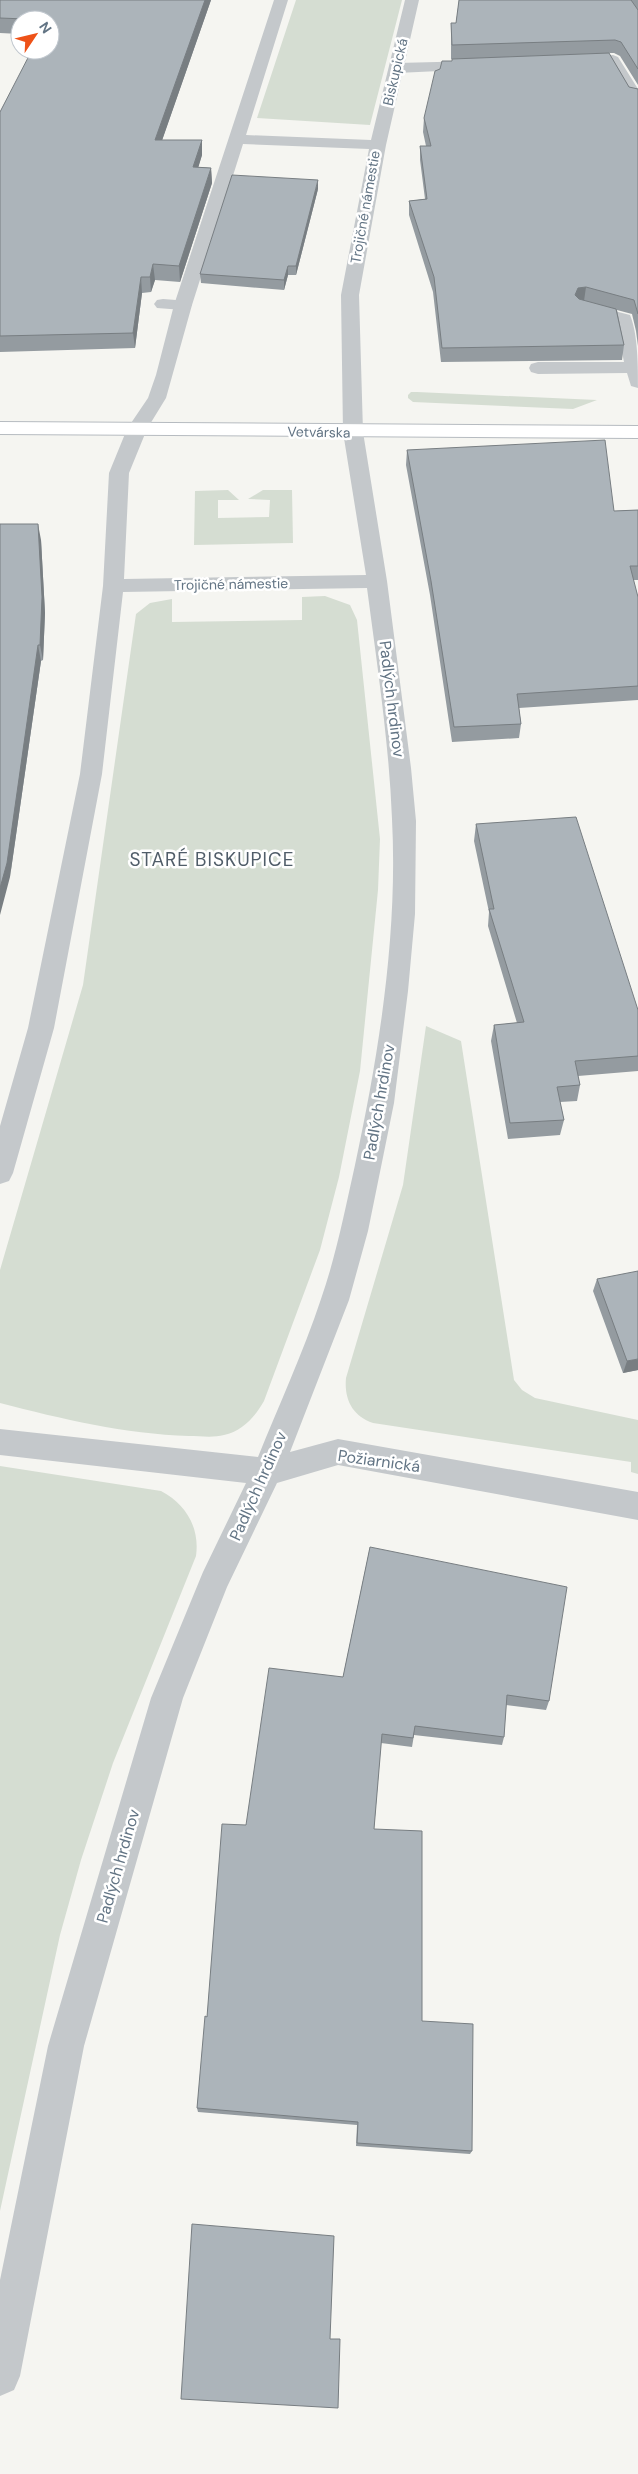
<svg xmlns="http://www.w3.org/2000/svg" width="638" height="2474" font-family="'DM Sans',sans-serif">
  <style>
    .green { fill: #d5ddd2 }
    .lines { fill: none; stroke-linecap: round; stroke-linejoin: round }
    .secondary-casing { stroke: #b6bbc0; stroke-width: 2 }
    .lane { fill: #c4c8cb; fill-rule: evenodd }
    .street { fill: #c4c8cb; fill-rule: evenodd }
    .secondary { fill: #fff; fill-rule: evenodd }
    .wall { fill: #949ba0 }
    .shaded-wall { fill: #787e82 }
    .building { fill: #acb4ba; stroke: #787e82 }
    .labels { text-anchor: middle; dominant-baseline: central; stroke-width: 5; stroke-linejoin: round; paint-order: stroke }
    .far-street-label { font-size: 14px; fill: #627484; stroke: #fff }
    .street-label { font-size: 16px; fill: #627484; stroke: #fff }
    .quarter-label { font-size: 19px; letter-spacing: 1px; fill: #505d69; stroke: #fff }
  </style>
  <rect width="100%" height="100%" fill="#f5f5f1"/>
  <!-- green -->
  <path class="green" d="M296,0h106l-32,125 -113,-7z
    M411,392h6l180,8 -24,9 -160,-7 -5,-4v-3z
    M228,490l11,10h-21v18l51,-1 1,-17 -22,-1 15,-9h29l1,53 -99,2 1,-54z
    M325,596l25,9 7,15 23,219 -2,51 -18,181 -21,106 -19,73 -56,151c-9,16 -22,30 -40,34 -11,3 -24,1 -35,1 -64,-2 -127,-17 -189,-33v-133l83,-285 53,-371 14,-11 22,-4v23l130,-2v-23z
    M426,1026l35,15 53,339 8,10 13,8 103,22v54l-7,-2v-10l-258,-39c-21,-7 -29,-24 -27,-45l57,-193z
    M0,1466l161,25c25,13 39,37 35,65l-83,207 -32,97 -21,75 -60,276z"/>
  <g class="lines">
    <!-- secondary casing -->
    <g class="secondary-casing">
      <path id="secondary" d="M0,422l638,4v12l-638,-4z"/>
    </g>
    <!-- lane -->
    <path class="lane" d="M613,55l5,2 20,32v12l-9,-1 -21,-35 -33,1 -8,-5 8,-5z
      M477,61l5,2 3,3 -3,3 -85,4 -8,-5 8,-5z
      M163,299l26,2 3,4 -3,4 -6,1 -26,-2 -3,-4 3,-4z
      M584,303l46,12c8,19 8,51 8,73l-7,-2 -4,-13 -89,1 -7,-2 -2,-4 2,-4 7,-2h86l-8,-40 -38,-10 -3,-4 3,-4z"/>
    <!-- street -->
    <path class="street" d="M274,0h14l-42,135 125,5 34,-140h14l-33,145 -27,150 4,137 24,149 24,187 5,53 -1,93 -7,77 -14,112 -26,128 -19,69 -59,152 48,-13 300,53v28l-300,-55 -61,18 -50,104 -44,111 -99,348 -64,330 -6,14 -14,6v-116l48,-234 103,-348 52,-126 43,-89 -246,-28v-26l258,28c21,-52 45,-104 63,-158 15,-43 24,-89 34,-134 24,-112 43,-231 37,-346 -3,-77 -15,-155 -25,-231l-244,4 -21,182 -48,254 -41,145 -4,8 -9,3v-58l28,-98 52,-254 23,-188 6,-113 18,-44 21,-31 8,-23 18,-70zM243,144l126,5 -28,146 2,137 23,143 -242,4 5,-106 18,-44 19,-31 26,-93z"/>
    <!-- secondary -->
    <use href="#secondary" class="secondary"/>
  </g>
  <!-- wall -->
  <path class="wall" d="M0,0h211l-49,140h40v15l-4,12 13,1 1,15 -32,99 -25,-2 -4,12 -9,1 -7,55 -135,4v-240l50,-92h-30v14l-20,-1z
    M459,0h179v85l-18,-29 -6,-3h-5l20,34 9,2v257l-2,-15 -4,-17 -15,-4 7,35 -2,15 -181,2 -8,-70 -24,-77v-14l16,-2 -5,-39v-14h6l-3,-14 1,-14 16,-49 12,-8v-2h-1v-36h5z
    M318,189l-22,86h-8l-4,15 -83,-7 -1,-9z
    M407,450l207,61 24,-1v70h-5l5,17v103l-119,8 2,16 -2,14 -67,4 -22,-147 -24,-130z
    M41,540l4,73 -2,47 -2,1 -31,216z
    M476,824l162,186v61l-60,5 2,9 -3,16 -17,1 4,18 -4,15 -52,4 -17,-98 3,-16 23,-2 -29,-97 1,-14 -15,-71z
    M597,1279l41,91 -15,3 -30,-82z
    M370,1547l179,154 -3,9 -40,-5 -2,32 -2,8 -88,-10 -2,12 -31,-4 -7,86 48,192 50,130 -2,3 -114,-8 1,-21 -159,-13 -1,-4 10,-91 39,-192 97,-148z"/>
  <!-- shaded-wall -->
  <path class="shaded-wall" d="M205,0h6l-54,155 -2,-15z
    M202,140v15l-8,27 -1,-15z
    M211,168l1,15 -32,99 -1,-16z
    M318,180v9l-22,86v-9z
    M153,264l2,16 -4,12 -1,-15z
    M288,266v9l-4,15v-10z
    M141,277l1,16 -7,55 -2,-15z
    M586,287l-2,14 -8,2 -1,-8 3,-7z
    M38,524l3,16 4,73 -2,47 -3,-15z
    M38,645l3,16 -31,216 -10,38v-27z
    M638,1359v11l-15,3 4,-12z"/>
  <!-- building -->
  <path class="building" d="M0,0h205l-50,140h47l-9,27 18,1 -32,98 -26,-2 -3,13h-9l-8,56 -133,3v-224l32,-62h18v-30l-50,-2z
    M459,0h172l7,10v59l-17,-27 -6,-2 -163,5 -1,-22h5z
    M609,53l20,34 9,2v225l-4,-14 -48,-13 -8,1 -3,7 4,4 37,10 8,36 -182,3 -8,-71 -25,-76 18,-2 -7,-53h11l-7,-28 11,-47 5,-2 2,-8h10v-2z
    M232,175l86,5 -22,86h-8l-4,14 -84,-6z
    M605,440l9,71 24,-1v56h-8l8,31v89l-121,8 4,30 -67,3 -23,-146 -24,-131z
    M0,524h38l4,73 -2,48h-2l-31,218 -7,25z
    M576,817l62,193v46l-63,5 5,24 -23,2 7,33 -54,3 -16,-98 30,-3 -35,-113h5l-18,-85z
    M638,1271v88l-11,2 -30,-82z
    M370,1547l197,40 -18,114 -42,-6 -3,42 -89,-11 -2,12 -31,-4 -8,95 48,2v190l51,3 -1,127 -115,-8 1,-21 -161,-14 8,-92 2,1 15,-193 24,1 23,-157 74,9z
    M192,2224l142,12 -4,103h10l-2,69 -157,-9z"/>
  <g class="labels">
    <!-- far-street labels -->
    <g class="far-street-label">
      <text transform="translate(395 72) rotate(-77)">Biskupická</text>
      <text transform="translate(365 207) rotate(-80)">Trojičné námestie</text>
      <text transform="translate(319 432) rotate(1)">Vetvárska</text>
      <text transform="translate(231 584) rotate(-1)">Trojičné námestie</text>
    </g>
    <!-- street labels -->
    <g class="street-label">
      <text transform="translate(392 699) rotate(83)">Padlých hrdinov</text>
      <text transform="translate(379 1102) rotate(-80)">Padlých hrdinov</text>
      <text transform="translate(379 1461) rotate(8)">Požiarnická</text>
      <text transform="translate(258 1486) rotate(-66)">Padlých hrdinov</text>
      <text transform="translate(118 1866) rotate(-74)">Padlých hrdinov</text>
    </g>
    <!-- quarter labels -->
    <g class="quarter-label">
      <text x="212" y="859">STARÉ BISKUPICE</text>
    </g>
  </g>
  <!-- north arrow -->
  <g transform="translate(35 35) rotate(55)"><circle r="24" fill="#ffffff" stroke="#c0c7ce"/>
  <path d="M0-4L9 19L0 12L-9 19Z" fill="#ee5218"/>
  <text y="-8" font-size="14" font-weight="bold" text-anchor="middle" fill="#627484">N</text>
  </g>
</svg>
